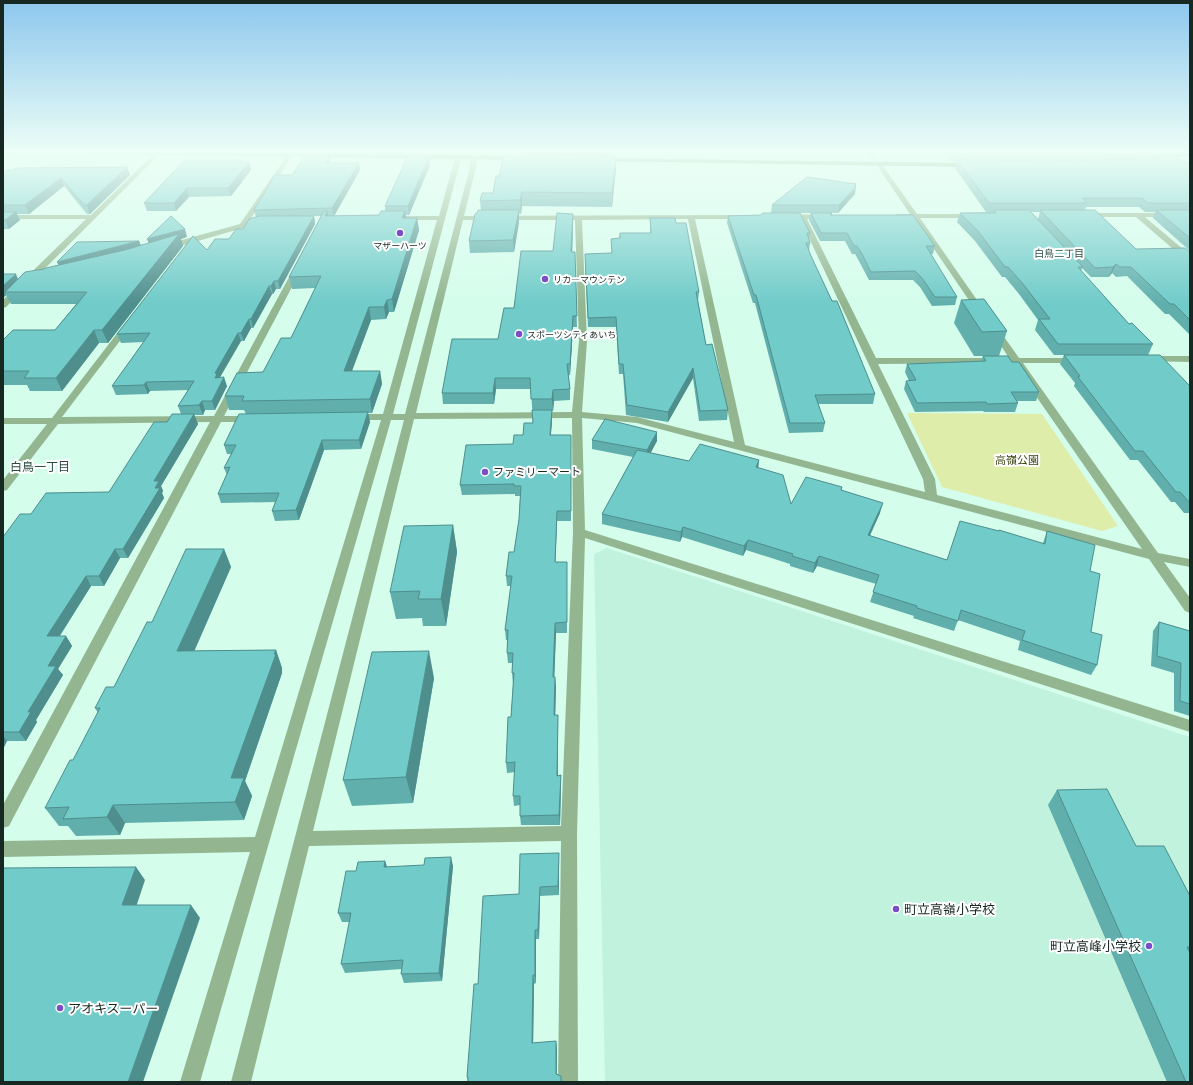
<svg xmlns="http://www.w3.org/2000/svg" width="1193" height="1085" font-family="'PT Sans','Noto Sans JP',sans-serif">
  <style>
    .built { fill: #c1f2de }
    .green { fill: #dfedab }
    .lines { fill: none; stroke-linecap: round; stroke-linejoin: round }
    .minor { fill: #93b690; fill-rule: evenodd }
    .major { fill: #3e833c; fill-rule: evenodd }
    .wall { fill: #60afad; fill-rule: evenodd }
    .shaded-wall { fill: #4e8e8d }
    .building { fill: #70cbc9; stroke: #4e8e8d }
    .poi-dot { fill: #7a4ec7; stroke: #fff; stroke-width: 1.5 }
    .labels { text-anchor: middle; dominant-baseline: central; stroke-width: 4; stroke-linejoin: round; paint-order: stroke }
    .far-poi-label { font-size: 9px; fill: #172721; stroke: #fff; text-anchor: start }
    .far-neighbourhood-label { font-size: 10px; fill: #284c3f; stroke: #fff }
    .park-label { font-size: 11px; fill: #3b4312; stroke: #fff }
    .poi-label { font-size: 11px; fill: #172721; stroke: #fff; text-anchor: start }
    .neighbourhood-label { font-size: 12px; fill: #284c3f; stroke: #fff }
    .near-poi-label { font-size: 13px; fill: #172721; stroke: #fff; text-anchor: start }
  </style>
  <rect width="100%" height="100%" fill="#d4fdec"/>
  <!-- built -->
  <path class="built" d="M607,548l583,189v345h-585l-11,-528z"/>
  <!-- green -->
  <path class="green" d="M907,413l135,1 76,112 -16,5 -160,-44z"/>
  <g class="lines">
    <!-- minor -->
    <path class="minor" d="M6,152h7l-10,7v-5z
      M156,152l5,1 -155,154 -3,1v-8l83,-81h-83v-4h88z
      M462,152h10l5,5 -1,10 -12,49 281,-1 1,2 -4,2h-47l50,226 180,47 -2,-13 -123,-260h-13l-4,-2 1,-2 42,-1 4,2 -4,2 -19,1 69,139h133l-19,-29 4,-3 3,1 22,31h63l2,2 -2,2 -3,1h-56l135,190 32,6v8l-26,-5 26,36v15l-5,-2 -36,-52 -512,-136 -55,-5 3,112 605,190v12l-605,-194 -8,295 1,249h-20l3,-241 -252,5 -58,236h-20l173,-662h-13l-191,662h-20l70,-230 -247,5v-16l252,-4 126,-417h-27l-5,-3 5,-3h29l54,-194h-46l-4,-2 4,-2h48l16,-58zM467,154l4,3 -1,10 -65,247h-12l68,-255zM688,219l46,223 -97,-25 -55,-5 5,-71 -5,-121zM463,220h112l4,121 -7,71 -156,1zM1013,363l129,186 -205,-54 -2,-16 -57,-115zM572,418l1,114 -12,294 -248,5 101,-412z
      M866,152h6l4,6 -5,1z
      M288,154l5,1 -44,66 15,-3v4l-94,27h-6v-4l76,-21z
      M877,163h4l36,51h60l1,2 -4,2h-54l66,95 -1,2h-6l-66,-97h-17v-4h14l-34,-50z
      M1082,213h108v4h-45l45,38v6h-3l-51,-44h-54z
      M295,266h6l1,2 -78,148h27l5,3 -5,3h-30l-212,404 -6,2v-23l207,-383 -152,2 -51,66 -4,1v-11l44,-56h-44v-6h49l73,-95 3,-1 4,3 -70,92 152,-1z
      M1149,356h41v6l-44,-1 -2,-2z"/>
    <!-- major -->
    <path class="major" d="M88,152h129l302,4 3,2 -3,2 -428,-6z
      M520,152h92l3,2 -3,2 -89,-2z
      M1190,152v4l-56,4 -3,-2 3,-2z
      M601,158l370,5 3,2 -3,2 -372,-6v-2z"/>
  </g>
  <!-- wall -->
  <path class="wall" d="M943,152h210l-3,7 40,4v88l-37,-33 2,-6h-10l-6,-5h-53l-1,3 51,39 54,3v83l-21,-21h-4l-38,-38 -11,1 -4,-4 -3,4h-18l-9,-9 -1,3 48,53 24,20 -5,11h-94l-19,-25 3,-10 -19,-26 -14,-17h-3l-27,-36 -18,-19 3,-9 34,-1h-8l-31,-44 2,-7h-7zM1031,212h9l-2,7z
    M429,156l1,9 -21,50h-3v3h11l2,12 -25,82h-5l-3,7 -15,1 -19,51h28l2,13 -10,29h-4l2,9 -9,27 -37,1 -25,70 -24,1 -3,-10 3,-9 -54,1 -3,-9 9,-19 -3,-7 7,-14h-4l-3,-9 22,-31 -2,-4h-15l-4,-14 38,-24 28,-34 24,-50 -23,1 -3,-12 32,-61h-7l1,8 -35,65h-4l-3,5h-1l-19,34h-2l-7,13h-3l-21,36 7,9 -12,24h-10l-2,5h-9l4,9 -37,62 2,5 -1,2 2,5 -36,60h-8l-16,28h-13l-31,50h6l6,10 -14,23 5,6 -27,45 1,2 -11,19h-19l-4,8v-212l28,-23 78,-22 58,-70 14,-8 -3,-8 10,-16 -38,1 -2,3 -32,1 -4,-9 32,-44 -23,1 -4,-9 90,-84 22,-11 14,-10 13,-12 -2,-7 38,-35 38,-12h29l1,7 -26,46 45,-1 6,-4v-5z
    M616,156v13l-4,38 -90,-1 -1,8h-2v8l-5,30 -44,1 -1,-12 8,-28 4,-3 -1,-9 13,-8 6,-17z
    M241,160l1,2h7l2,8 -20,26 -42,1 -13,14h-29l-3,-8z
    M13,170l117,5 -40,39h-3l-23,-28 -35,28h-12l3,6 -11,9h-4l-2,1v-57z
    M856,184l-1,10 -17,19h-6v2l103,31 -2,8h-2l26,43 -2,8 -23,1 -12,-19 -7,-7h-44l-9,-17 -5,-9h-3l-7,-13h-25l-11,-21 2,-7h-11l10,20 -1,7 1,3 -1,8 66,143 -2,10h-55l7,19 -2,9 -34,1 -34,-130h-2l-26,-80 1,-7 33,-1 10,-2 1,-8z
    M650,218l26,5 23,69 -1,9 8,44 22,65 -1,10 -28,1 -6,-43 -25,44 -42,-7 -3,-41h-4l-3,-47h-28l-3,-65 27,-9 -1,-14 8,-1 1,-5h30z
    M573,223l-1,29h3l2,75h-4l-3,48h-2l2,14v11l-16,1 -1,10h-1v9l-1,15 20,10v76h-14l-2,41h12v71h-11l-2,44h1l1,10 -1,28h3v61l3,-1v10l-1,40h-39l-1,-9v-11l-6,1 -1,-10 2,-24 -8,1 -1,-10 5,-46 2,-33 -1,-11v-10h-4l-1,-10 1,-13h-2l-1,-10 6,-44h-4l-1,-10 8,-24 5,-33 1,-23h-5v-2l-53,1 -2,-10 53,-41 10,-9 10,-12 -2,-34h-35l-2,15h-51l-1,-11 56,-54 16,-31 39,-57z
    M187,237l-6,2 2,7 -75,97h-9l-37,48h-32l-3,-6h-24v-45l52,-10 21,-26h-65l-5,-9 -3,3v-24l15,5 26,-10 14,-4 81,-24 2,4z
    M961,300l46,31 -8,25h-25l-20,-33z
    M1064,355l126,31v127h-6l-9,-11h-4l-33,-42h-8l-56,-74 1,-3 -15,-19z
    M983,356l29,6 27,30 -3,9h-19l1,2 -3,9h-31l-1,-1 -68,1 -11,-23 2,-8h3l-4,-9 2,-8 74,-2z
    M592,440l65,1 -7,12 39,8 70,-1 -1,7 33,37 51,-17v3l38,23 -10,23 77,24 96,-17 4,-12 43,40 1,61 6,33 -6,10 -73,-25 2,-9 -62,-21 -4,11 -41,-13 1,-2 -44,-14 6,-18 -59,-18 -4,7 -23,-7v-2l-44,-14 -3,6 -61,-19 -2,5 -78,-18v-10l31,-57 -41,-8z
    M453,525l4,27 -11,74h-23l-1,-8 -26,1 -6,-27z
    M224,549l7,18 -37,84 82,-1 6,18v5l-37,108 7,15 -8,24 -119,3 -5,12 -44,1 -8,-10h-9l-14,-18 28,-48 25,-47 -3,-5 19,-21 38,-65z
    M1159,622l31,9v85l-16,-5v-38l-23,-7 2,-35z
    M434,678l-21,125 -61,3 -9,-26z
    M1057,790l79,56 54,50v186h-23l-119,-277z
    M559,853v42l-19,1 -1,43h-3v44l-2,1 -1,59 23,-2 1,8v26l4,1 1,6h-94l-1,-5 11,-93 41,-90z
    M385,861l2,6 66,-1 -11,115 -38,2 -3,-9 1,-5 -57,4 -4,-9 9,-42h-8l-4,-9 18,-42z"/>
  <!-- shaded-wall -->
  <path class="shaded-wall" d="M429,156l1,9 -21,50 -1,-9z
    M616,156v13l-4,38v-14z
    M329,157l2,7 -5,-1z
    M249,162l2,8 -20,26 -3,-8z
    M359,163l1,7 -26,46 -2,-8z
    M127,167l3,8 -40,39 -3,-9z
    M61,178l3,8 -35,28 -4,-9z
    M856,184l-1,10 -17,19 1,-8z
    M187,188l2,9 -13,14 -2,-8z
    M522,192v14l-1,8 -1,-14z
    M519,210v12l-5,30 -1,-12z
    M327,211l3,11 -5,-6z
    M405,211l2,11 -5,-4z
    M16,212l4,8 -11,9 -4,-9z
    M573,214v9l-1,38 -1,-10z
    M314,216l1,8 -35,65 -2,-8z
    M417,218l2,12 -25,82 -2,-13z
    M185,229l2,8 -6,2 2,7 -75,97 -6,-13 48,-83 -3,-8z
    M139,241l3,8 -81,21 -4,-8z
    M1116,264l-4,9 -3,4 4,-10z
    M16,274l3,8 -14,10 1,3 -3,3v-12z
    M274,281l2,8 -3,5 -2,-8z
    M269,286l3,8 -19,34 -2,-9z
    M387,300l2,12 -3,7 -2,-12z
    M369,307l2,13 -24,64 -3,-13z
    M573,316v11l-3,48v-11z
    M249,319l2,9 -7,13 -3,-8z
    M94,330l5,13 -37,48 -6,-13z
    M238,333l3,8 -22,38 -4,-1v-5z
    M693,368v10l-25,44v-10z
    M380,371l2,13 -10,29 -2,-14z
    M224,377l3,9 -12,24 -3,-9z
    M495,378l1,11 -2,15 -1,-11z
    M146,382l4,9 -2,3 -4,-9z
    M553,390l1,11 -1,10 -1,-12z
    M202,401l3,9 -2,5 -4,-10z
    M552,410v10l-2,25v-10z
    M368,412l2,10 -9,27 -2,-9z
    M194,414l4,10 -37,62 2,5 -1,2 2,5 -36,60 -5,-9 31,-68z
    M657,432v9l-10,19v-10z
    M322,440l2,10 -25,70 -3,-10z
    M759,460l-1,10 -2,-3z
    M883,503l-3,10 -15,32 3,-10z
    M557,511v10l-2,51v-10z
    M453,525l4,27 -11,74 -5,-27z
    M683,527l-1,10 -2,5 1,-10z
    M748,540l-2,10 -3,6 1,-10z
    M115,549l5,9 -16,28 -5,-10z
    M224,549l7,18 -45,103 -9,-19z
    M819,556l-2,10 -4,7 2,-10z
    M86,576l5,10 -38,60 -6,-10z
    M555,623l1,10 -2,54 -1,-10z
    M66,636l6,10 -14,23 5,6 -27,45 1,2 -11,19 -7,-9 29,-66z
    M276,650l6,18v5l-37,108 7,15 -8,24 -9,-18 -4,-24z
    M429,651l5,27 -21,125 -7,-26z
    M555,677l1,10 -1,38 -1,-10z
    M558,715v71l-1,-10z
    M3,736l4,5 -4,8z
    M561,775v10l-1,40 -1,-10z
    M113,805l12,18 -5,12 -13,-18z
    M559,853v42l-1,-9z
    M451,857l2,9 -11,115 -3,-8z
    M385,861l3,9 -4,-3z
    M136,867l9,13 -13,39 -10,-14z
    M540,887v9l-1,43 -1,-9z
    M191,905l9,13 -57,164h-15z
    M535,930l1,9v44l-1,-8z
    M533,975l1,9 -1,67 -1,-8z
    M556,1041l1,8 -1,33z"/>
  <!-- building -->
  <path class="building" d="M504,155l112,1 -4,37 -90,-1 -2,8 -40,1 2,-8h11l3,-17h3z
    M408,156h21l-21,50h-23z
    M304,157h25l-3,6h33l-27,45 -78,2 21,-35h17z
    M1174,158l16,5v40h-42l-6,-5h-60l5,5h-98l-32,-43 110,1z
    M185,160h56l-1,2h9l-21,26h-41l-13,15h-30z
    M127,167l-40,38h-3l-23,-27 -36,27h-22v-32l4,-3h6l3,-2z
    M807,177l49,7 -2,2 2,1 -17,18h-67z
    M478,210h41l-6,30 -44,1 6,-27 2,-1z
    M994,210h35l54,57h-5l51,57 3,-1 21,21h-95l-19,-25h11l-27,-35 -15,-17h-3l-27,-36 -18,-18h36z
    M1040,210h55l41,39 49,-1 5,4v68l-16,-16h-4l-39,-37h-11l-4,-3 -3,3 -18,1z
    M1156,210h34v28z
    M324,211h3l-2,5 54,-1 2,-4h24l-3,7h15l-25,81 -5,1 -3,7h-15l-25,64h36l-10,28 -128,2 2,-5h-19l12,-23 26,-1 18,-34h10l30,-62 -32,1z
    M3,212h13l-11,8h-2z
    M557,213l16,1 -2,37 1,1h3l2,64h-4l-3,48h-3l3,25 -17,1 -1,9h-21l-1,-21h-35l-2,15h-51l10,-54h46l6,-31h10l7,-57h32z
    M763,213h37l10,20h-3l3,10h-4l5,13 21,45h5l38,93 -60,1 10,28h-35l-34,-128h-2l-26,-79 33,-1z
    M811,213h21l-2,2h83l22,31h-9l31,51h-22l-13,-19 -7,-7 -44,1 -9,-18 -5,-8h-3l-7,-13h-26z
    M171,216l14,13 -38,10z
    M259,216h55l-36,65h-4l-3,5h-2l-18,33h-2l-8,14h-3l-23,40 2,1 -2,4 9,-1 -12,24h-10l-3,4 -21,1 16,-25 -48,1 -2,3 -32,1 38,-53 -33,1 76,-98 14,14 8,-11h14l7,-10h7l6,-10z
    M650,218h25l1,5h10l13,69h-3l10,53 6,-1 16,66 -28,1 -7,-43 -25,44 -41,-7 -4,-41h-4l-3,-47 -28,1 -3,-64 27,-1 -1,-14 9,-1v-5h31z
    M179,234l-77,96h-8l-38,48h-32l5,-7h-26v-31l10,-10h42l32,-38h-82l20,-20 19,-3 2,-1 79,-18z
    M139,241l-82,21 20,-20z
    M3,274h13l-13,12z
    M984,299l23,32 -25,1 -21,-32z
    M1064,355h96l30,31v117l-10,-11h-4l-33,-41h-8l-57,-74 2,-1z
    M983,356h25l4,6h7l20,30h-28l7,11 -31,1 -1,-2 -69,1 -11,-22 10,-1 -9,-16 79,-3z
    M532,410h20l-2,25h21v76h-14l-2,51h12v60l-12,1 -2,54h2l-1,38h4l-1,61 4,-1 -2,40 -39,1v-20h-7l2,-34 -9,1 2,-46h3l3,-44h-2l1,-20h-6l1,-23h-3l7,-54h-6l3,-24h5l5,-33 2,-33h-7v-2l-54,1 6,-40 47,-1 1,-9h9l1,-12h9z
    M368,412l-9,28h-37l-26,70 -24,1 7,-18 -61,1 12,-27 -6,1 12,-23h-12l15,-31z
    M172,414h22l-40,67h5l-4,7h5l-37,61h-8l-16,27h-13l-39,60h19l-18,30h8l-28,46h3l-12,20h-16v-195l17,-23h11l15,-21 63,-1 45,-70h13z
    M605,419l52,13 -10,18 -55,-10z
    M700,444l59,16 -3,7 27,8 8,29 15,-27 36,10 -1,3 42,13 -15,32 79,25 13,-39 39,10v-1l46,14 2,-13 48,14 -5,26 10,3 -9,58 11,3 -5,30 -75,-25 3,-9 -64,-21 -3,11 -41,-13v-2l-44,-14 6,-17 -60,-19 -4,7 -23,-7 1,-2 -45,-14 -4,6 -61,-19 -2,5 -79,-18 35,-64 52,11z
    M453,525l-12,74h-23l2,-8 -30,1 14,-66z
    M186,549h38l-47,102 99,-1 -2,4h2l-45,124h13l-9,24 -122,3 -6,12 -44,2 6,-12 -24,1 25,-48h3l27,-52h-5l11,-21h8l33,-65h5z
    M1159,622l31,9v73l-10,-3 1,-38 -24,-7z
    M429,651l-23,126 -63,3 29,-128z
    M1107,789l29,57h28l26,50v51h-3l3,6v129h-4l-129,-292z
    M559,853l-1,33 -18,1 -2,43h-3v45h-2l-1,68 24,-2v33l5,2v6h-93v-5h-1l7,-93h4l5,-88 36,-2 1,-40z
    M451,857l-12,116 -38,1 2,-14 -62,4 10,-51h-13l8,-42h10l2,-9 27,-1 -1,6 40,-2 1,-7z
    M136,867l-14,38h69l-63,177h-125v-214z"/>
  <!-- sky -->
  <linearGradient id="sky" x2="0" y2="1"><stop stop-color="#8dc7ee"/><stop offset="0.5" stop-color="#ecfef6"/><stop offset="1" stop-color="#ecfef6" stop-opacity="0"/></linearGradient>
  <rect width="1193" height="304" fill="url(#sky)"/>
  <!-- markers -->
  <g class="poi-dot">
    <circle cx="400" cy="233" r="4"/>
    <circle cx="545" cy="279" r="4"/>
    <circle cx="519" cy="334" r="4"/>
    <circle cx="485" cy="472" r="4"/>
    <circle cx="896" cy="909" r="4"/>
    <circle cx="1149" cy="946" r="4"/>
    <circle cx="60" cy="1008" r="4"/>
  </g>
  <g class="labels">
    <!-- far-poi labels -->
    <g class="far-poi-label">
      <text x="400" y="245" text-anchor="middle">マザーハーツ</text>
      <text x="553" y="279">リカ―マウンテン</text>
      <text x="527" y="334">スポーツシティあいち</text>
    </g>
    <!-- far-neighbourhood labels -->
    <g class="far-neighbourhood-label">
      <text x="1059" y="253">白鳥二丁目</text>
    </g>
    <!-- park labels -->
    <g class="park-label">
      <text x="1017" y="460">高嶺公園</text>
    </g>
    <!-- poi labels -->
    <g class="poi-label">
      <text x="493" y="472">ファミリーマート</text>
    </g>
    <!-- neighbourhood labels -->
    <g class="neighbourhood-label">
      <text x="40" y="466">白鳥一丁目</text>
    </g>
    <!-- near-poi labels -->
    <g class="near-poi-label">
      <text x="904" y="909">町立高嶺小学校</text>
      <text x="1141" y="946" text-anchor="end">町立高峰小学校</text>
      <text x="68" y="1008">アオキスーパー</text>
    </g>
  </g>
  <!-- border -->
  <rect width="1193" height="1085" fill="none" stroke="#172721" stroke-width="8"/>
</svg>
